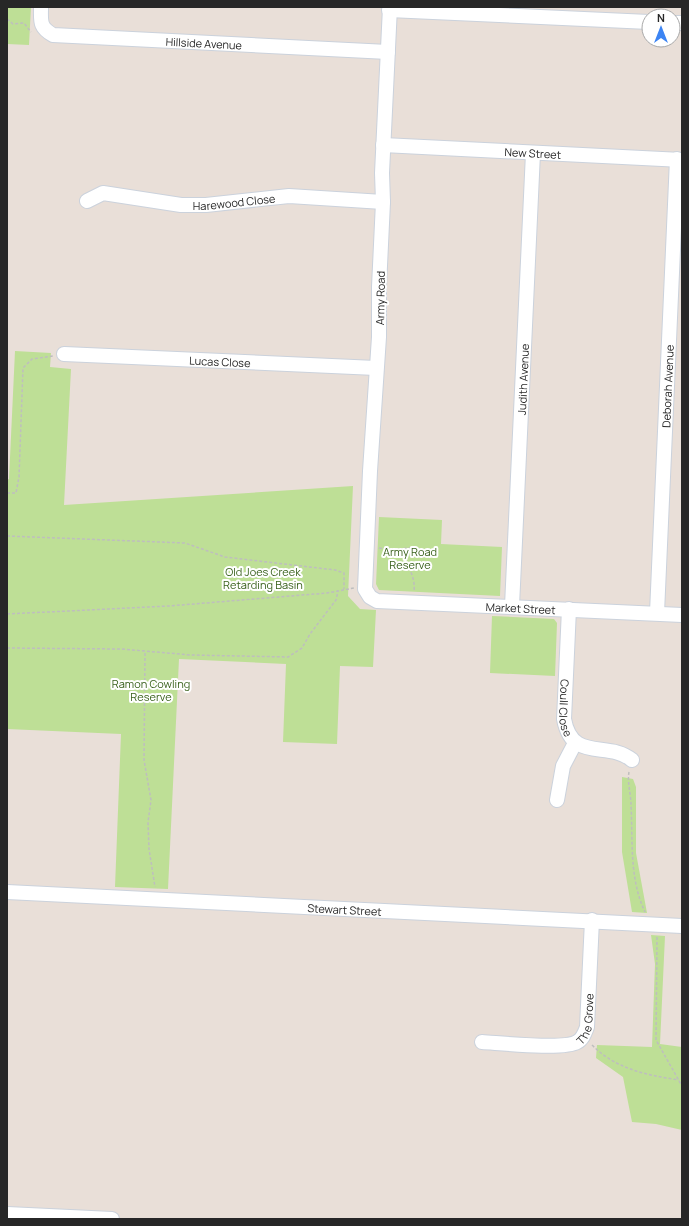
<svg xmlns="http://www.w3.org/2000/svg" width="689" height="1226" font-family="Manrope,sans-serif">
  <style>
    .green { fill: #bedf96 }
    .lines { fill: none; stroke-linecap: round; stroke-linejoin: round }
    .minor-casing { stroke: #cbd2dc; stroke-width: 16 }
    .path { stroke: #bebebe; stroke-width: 1.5; stroke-dasharray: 3 2; stroke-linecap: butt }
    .minor { stroke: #fff; stroke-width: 14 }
    .labels { text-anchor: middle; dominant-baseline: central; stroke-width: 4; stroke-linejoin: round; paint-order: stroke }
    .street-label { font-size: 11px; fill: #272727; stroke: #fff }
    .park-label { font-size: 11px; fill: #38601b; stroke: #fff }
  </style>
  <rect width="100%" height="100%" fill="#e9dfd8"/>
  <!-- green -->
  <path class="green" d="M7,7h24l-2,38 -22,-1z
    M15,351l36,2 -1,14 21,2 -7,136 289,-19 -5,110 12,13 16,1 -3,57 -33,-1 -3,78 -54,-2 3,-78 -107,-5 -11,230 -53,-2 6,-153 -114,-5v-249l2,-1z
    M379,517l63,3 -1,24 61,3 -2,49 -121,-6 -3,-6z
    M492,616l62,3 3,4 -2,53 -65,-3z
    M622,777l11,2 3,8v66l11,60 -15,-1 -10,-60z
    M651,935l14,1 -5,108 22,3v83l-26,-6 -24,-2 -9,-45 -27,-19 1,-13 55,2 3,-83z"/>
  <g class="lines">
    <!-- minor casing -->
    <g class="minor-casing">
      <g id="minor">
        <path id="s1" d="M41,7c0,14 -2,20 12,28l335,17"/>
        <path id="s2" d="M390,7l-8,166 1,29 -4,85v50l-9,134 -5,118 5,8 7,4 305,14"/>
        <path d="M389,10l260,12"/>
        <path d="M673,23h9"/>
        <path id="s3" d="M383,145l299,15"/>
        <path id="s4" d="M87,201l16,-8 78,12h25l83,-9 94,6"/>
        <path id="s5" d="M64,354l312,14"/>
        <path id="s6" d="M512,606l21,-453"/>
        <path id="s7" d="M569,609l-5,110c8,44 44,21 68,41"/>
        <path id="s8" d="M657,613l20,-454"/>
        <path d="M557,800l6,-34 12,-23"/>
        <path id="s9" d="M7,892l675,34"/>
        <path id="s10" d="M482,1042c18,1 82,8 95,0 6,-3 8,-10 10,-15l5,-107"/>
        <path d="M7,1214l105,5"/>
      </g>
    </g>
    <!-- path -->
    <path class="path" d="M7,19l6,5 11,-1 7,9
      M7,493h9l3,-16 4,-109 9,-9 21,-3
      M7,536l178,7 40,14 110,13 9,3v16
      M379,548l12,2 27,-3
      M402,549c3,15 14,26 12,42
      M7,614l162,-8 158,-13 27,-5
      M7,648l114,1 70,6 97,2 14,-9 8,-14 26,-34 2,-9
      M145,653l-1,107 7,40 -3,22 1,27 6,38
      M629,772c-2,10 2,22 2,33 2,36 -2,73 14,107
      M657,937l-1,103 26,46
      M592,1045c24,24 54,30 87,35"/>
    <!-- minor -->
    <use href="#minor" class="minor"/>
  </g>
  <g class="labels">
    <!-- street labels -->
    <g class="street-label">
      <text stroke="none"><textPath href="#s1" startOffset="184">Hillside Avenue</textPath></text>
      <text stroke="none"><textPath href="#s3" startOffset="150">New Street</textPath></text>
      <text stroke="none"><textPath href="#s4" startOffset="150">Harewood Close</textPath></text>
      <text transform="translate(380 298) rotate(-89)">Army Road</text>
      <text stroke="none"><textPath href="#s5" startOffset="156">Lucas Close</textPath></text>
      <text stroke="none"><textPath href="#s6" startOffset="227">Judith Avenue</textPath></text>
      <text stroke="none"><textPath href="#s8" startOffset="227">Deborah Avenue</textPath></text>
      <text stroke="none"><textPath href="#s2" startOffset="744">Market Street</textPath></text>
      <text stroke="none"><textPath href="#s7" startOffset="99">Coull Close</textPath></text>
      <text stroke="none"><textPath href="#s9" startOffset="338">Stewart Street</textPath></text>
      <text stroke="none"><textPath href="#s10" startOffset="122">The Grove</textPath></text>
    </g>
    <!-- park labels -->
    <g class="park-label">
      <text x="410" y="551">Army Road<tspan x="410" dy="13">Reserve</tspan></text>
      <text x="263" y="571">Old Joes Creek<tspan x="263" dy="13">Retarding Basin</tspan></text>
      <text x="151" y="683">Ramon Cowling<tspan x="151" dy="13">Reserve</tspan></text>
    </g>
  </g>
  <!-- border -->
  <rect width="689" height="1226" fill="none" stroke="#272727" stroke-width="16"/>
  <!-- north arrow -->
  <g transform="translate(661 28)"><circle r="19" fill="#ffffff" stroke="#a9a9a9"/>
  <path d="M0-3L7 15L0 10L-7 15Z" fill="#3c84f3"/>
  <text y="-6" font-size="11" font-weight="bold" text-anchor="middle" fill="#272727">N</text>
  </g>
</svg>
